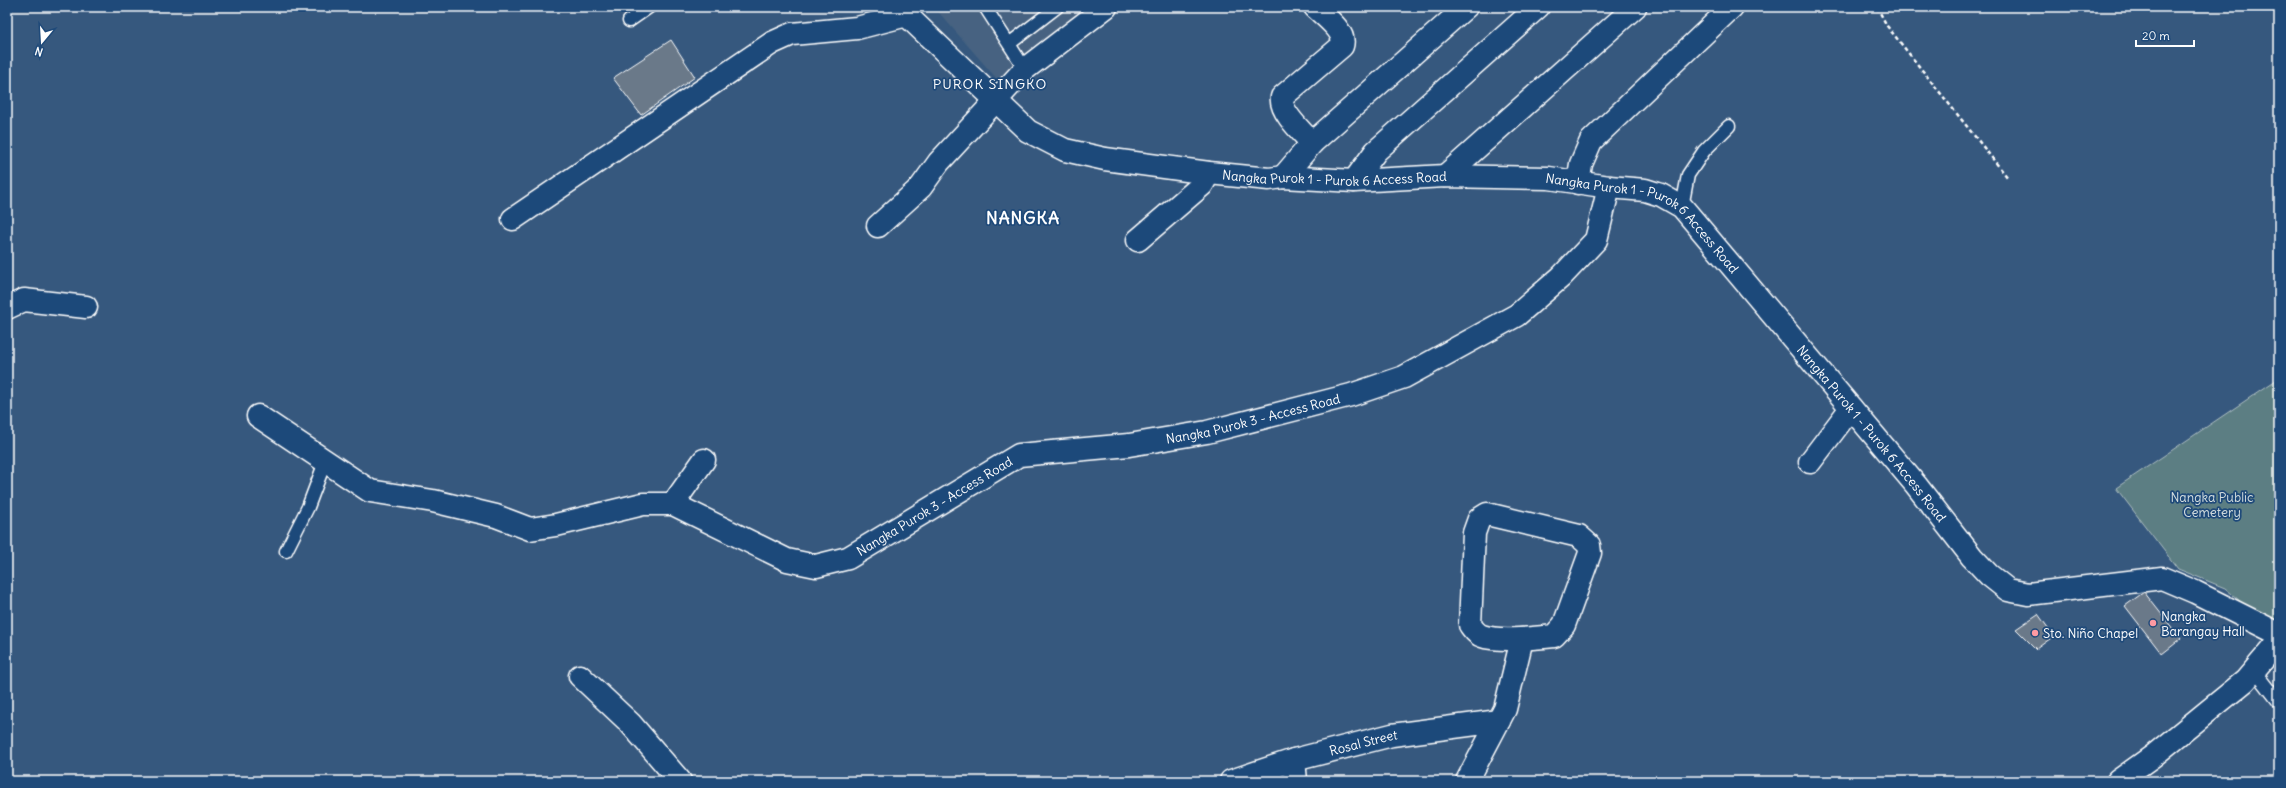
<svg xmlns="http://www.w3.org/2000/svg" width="2286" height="788" font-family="Delius,sans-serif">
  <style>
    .built { fill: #466281 }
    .green { fill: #5c7e83; stroke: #aebec1 }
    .building { fill: #6a7989; stroke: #fff }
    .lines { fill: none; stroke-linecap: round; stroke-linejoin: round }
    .service-casing { stroke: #fff; stroke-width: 15 }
    .minor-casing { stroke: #fff; stroke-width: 25 }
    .tertiary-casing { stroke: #fff; stroke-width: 25 }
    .path { stroke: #fff; stroke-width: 2.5; stroke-dasharray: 4 3; stroke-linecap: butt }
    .service { stroke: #1f4a7a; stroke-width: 12 }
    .minor { stroke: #1f4a7a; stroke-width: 22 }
    .tertiary { stroke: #1f4a7a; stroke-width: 22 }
    .poi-dot { fill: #ff9aa2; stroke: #1f4a7a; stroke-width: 1.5 }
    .labels { text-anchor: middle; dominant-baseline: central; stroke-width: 3.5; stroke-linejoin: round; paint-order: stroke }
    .street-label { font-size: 13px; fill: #fff; stroke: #1f4a7a }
    .park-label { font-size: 13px; fill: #d6dfe0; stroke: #1f4a7a }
    .poi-label { font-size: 13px; fill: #fff; stroke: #1f4a7a; text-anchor: start }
    .neighbourhood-label { font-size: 14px; letter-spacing: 1px; fill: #fff; stroke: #1f4a7a }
    .district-label { font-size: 17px; font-weight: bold; letter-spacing: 1px; fill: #fff; stroke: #1f4a7a }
  </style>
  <rect width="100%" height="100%" fill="#36587e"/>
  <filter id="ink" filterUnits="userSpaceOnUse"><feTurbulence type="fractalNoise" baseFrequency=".025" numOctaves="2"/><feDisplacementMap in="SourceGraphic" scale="8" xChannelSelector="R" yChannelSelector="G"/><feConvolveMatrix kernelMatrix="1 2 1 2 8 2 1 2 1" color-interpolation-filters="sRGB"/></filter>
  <g filter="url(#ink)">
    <!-- built -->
    <path class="built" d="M934,7h160l-97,72z"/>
    <!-- green -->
    <path class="green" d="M2279,378v247l-16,-4 -38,-33 -47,-19 -62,-81z"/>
    <!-- building -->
    <path class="building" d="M671,40l24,37 -54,38 -28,-37z
      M2144,592l37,47 -19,15 -37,-48z
      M2038,614l16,22 -18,13 -20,-20z"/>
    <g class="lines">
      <!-- service casing -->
      <g class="service-casing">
        <path id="service" d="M985,7l40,62
          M629,21l20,-14
          M1009,44l48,-37
          M1682,207l6,-32 16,-24 25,-25
          M286,551l22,-44 17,-45
          M2255,671l24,31"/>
      </g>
      <!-- minor casing -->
      <g class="minor-casing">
        <g id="minor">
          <path id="s1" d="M898,7l130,124 37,19 40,9 104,14 60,6 14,-2 71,4 91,-5 104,2 60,9 36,3 16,5 21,12 234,278 56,72 17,18 19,15 20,4 134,-16 33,14 84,42"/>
          <path d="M1312,143c-9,-10 -33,-32 -30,-46l60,-51c5,-14 -18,-30 -27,-39"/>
          <path d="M1445,176l190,-169"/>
          <path d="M1283,177l29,-34 154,-136"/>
          <path d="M1354,181l22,-30 162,-144"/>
          <path d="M1578,183l3,-19 10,-23 141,-134"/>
          <path d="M513,219l259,-176 20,-9 65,-6 50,-13"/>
          <path d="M878,226l43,-39 18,-25 86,-93 81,-62"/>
          <path d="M1138,240l64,-55 7,-12"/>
          <path d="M7,308l17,-8 62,7"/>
          <path id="s2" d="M258,416l112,75 63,10 63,15 34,13 26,-4 87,-21h30l114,56 29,6 32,-8 171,-103 110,-10 78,-13 144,-37 53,-18 113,-62 44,-38 35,-37 13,-53"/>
          <path d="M1810,462l41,-54"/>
          <path d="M673,504l31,-44"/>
          <path d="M1487,514l92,22 10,9 1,8 -26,72 -10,11c-18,2 -56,6 -72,0 -6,-2 -8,-6 -12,-11l4,-92 5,-14z"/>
          <path d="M580,676l50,47 50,58"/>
          <path d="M1294,760l2,21"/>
          <path id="s3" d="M1231,781l63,-21 98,-25 107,-14"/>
          <path d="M1467,781l38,-72 17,-70"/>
        </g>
      </g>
      <!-- tertiary casing -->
      <g class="tertiary-casing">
        <path id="tertiary" d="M2118,781l35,-25 92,-75 34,-40"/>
      </g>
      <!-- path -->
      <path class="path" d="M1877,7l10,19 121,152"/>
      <!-- service -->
      <use href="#service" class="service"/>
      <!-- minor -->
      <use href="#minor" class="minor"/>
      <!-- tertiary -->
      <use href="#tertiary" class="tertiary"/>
    </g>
  </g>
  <!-- markers -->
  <g class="poi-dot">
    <circle cx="2153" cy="623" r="4"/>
    <circle cx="2035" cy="633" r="4"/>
  </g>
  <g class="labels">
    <!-- street labels -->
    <g class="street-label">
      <text stroke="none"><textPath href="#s1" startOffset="493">Nangka Purok 1 - Purok 6 Access Road</textPath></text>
      <text stroke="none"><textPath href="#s1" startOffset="817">Nangka Purok 1 - Purok 6 Access Road</textPath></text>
      <text stroke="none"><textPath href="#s2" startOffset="1072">Nangka Purok 3 - Access Road</textPath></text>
      <text stroke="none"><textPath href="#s1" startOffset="1141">Nangka Purok 1 - Purok 6 Access Road</textPath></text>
      <text stroke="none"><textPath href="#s2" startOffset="736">Nangka Purok 3 - Access Road</textPath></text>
      <text stroke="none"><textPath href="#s3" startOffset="138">Rosal Street</textPath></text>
    </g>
    <!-- park labels -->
    <g class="park-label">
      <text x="2212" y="497">Nangka Public<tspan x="2212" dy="15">Cemetery</tspan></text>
    </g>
    <!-- poi labels -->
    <g class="poi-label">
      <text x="2161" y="616">Nangka<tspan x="2161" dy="15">Barangay Hall</tspan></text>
      <text x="2043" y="633">Sto. Niño Chapel</text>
    </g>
    <!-- neighbourhood labels -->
    <g class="neighbourhood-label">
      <text x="990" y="84">PUROK SINGKO</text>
    </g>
    <!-- district labels -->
    <g class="district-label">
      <text x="1023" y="218">NANGKA</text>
    </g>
  </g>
  <!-- margin -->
  <rect width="2286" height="788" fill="none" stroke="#1f4a7a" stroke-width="24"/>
  <rect x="12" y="12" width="2262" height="764" fill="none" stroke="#fff" stroke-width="1.5" filter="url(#ink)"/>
  <!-- north arrow -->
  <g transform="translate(42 42) rotate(198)" stroke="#1f4a7a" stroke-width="3" paint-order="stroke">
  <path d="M0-3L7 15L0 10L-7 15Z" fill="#ffffff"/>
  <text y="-6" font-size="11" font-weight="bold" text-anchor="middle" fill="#ffffff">N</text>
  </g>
  <!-- scale -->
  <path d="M2136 40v6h58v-6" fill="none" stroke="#ffffff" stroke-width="2"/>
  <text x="2142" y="40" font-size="12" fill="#ffffff" stroke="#1f4a7a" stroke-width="3" paint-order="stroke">20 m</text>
</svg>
